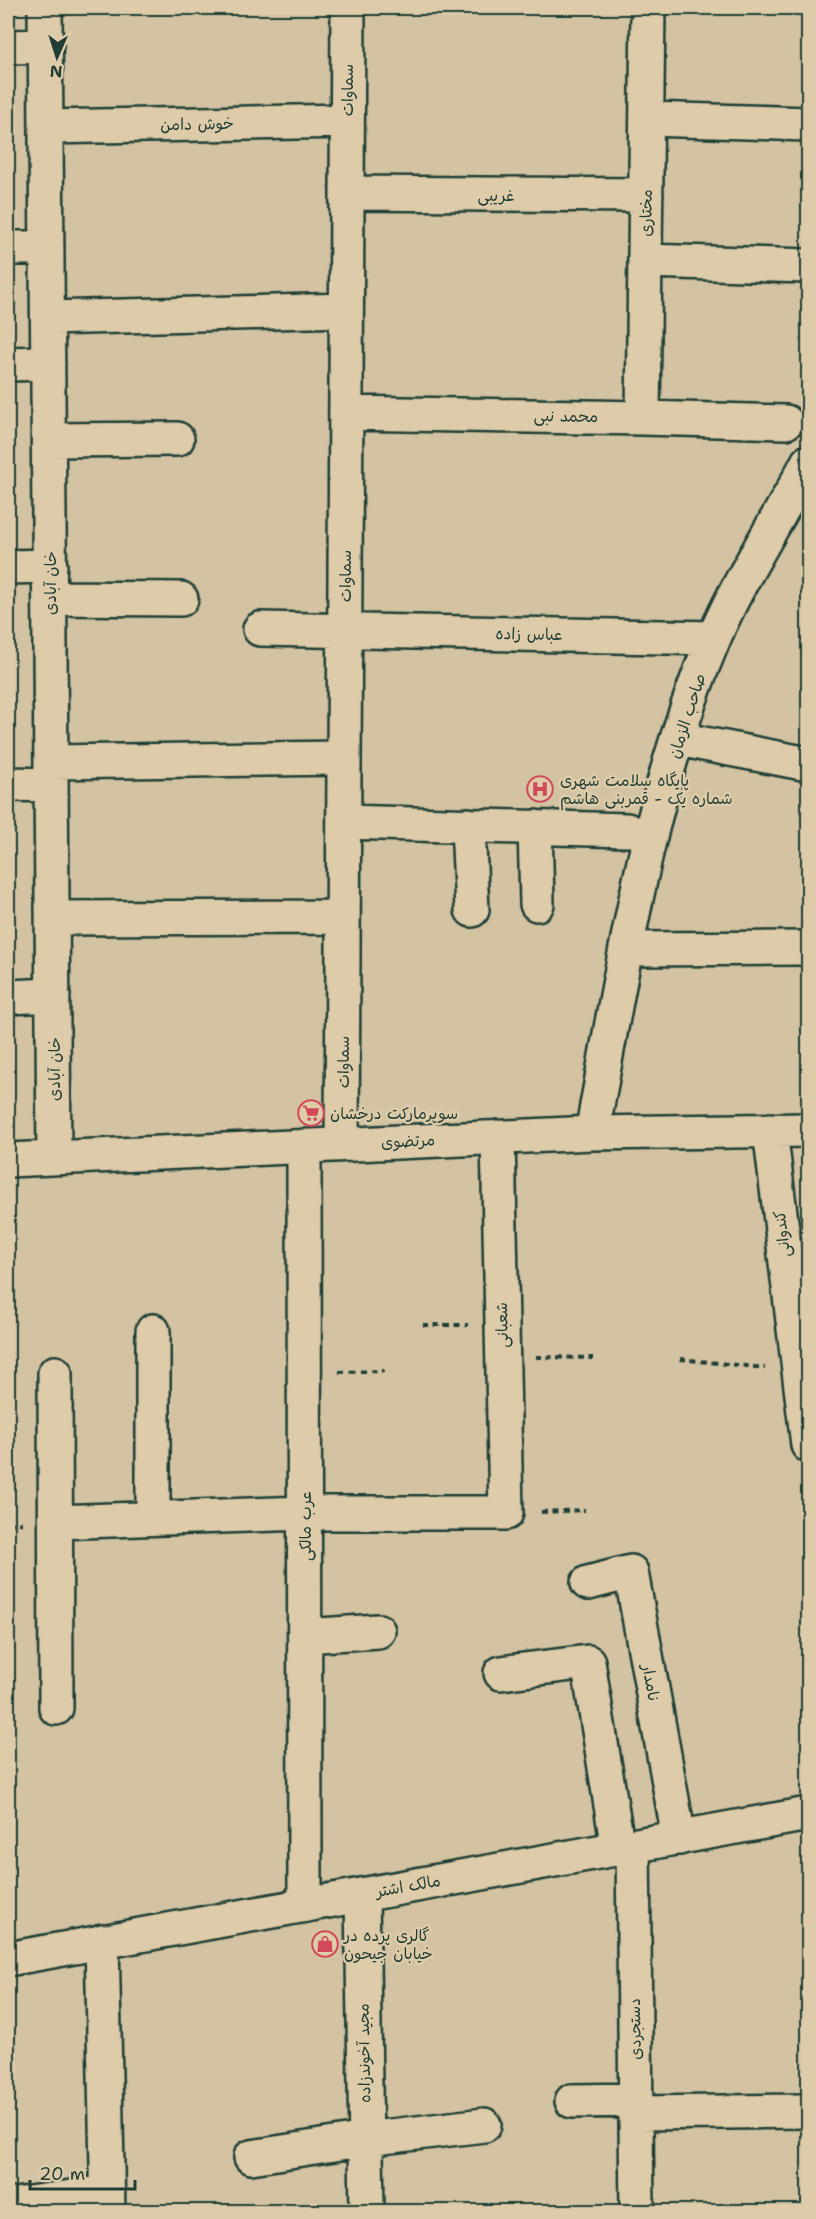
<svg xmlns="http://www.w3.org/2000/svg" width="816" height="2219" font-family="'Shantell Sans','Playpen Sans Arabic',sans-serif">
  <style>
    .lines { fill: none; stroke-linecap: round; stroke-linejoin: round }
    .minor-casing { stroke: #1f3d34; stroke-width: 38 }
    .major-casing { stroke: #1f3d34; stroke-width: 38 }
    .path { stroke: #1f3d34; stroke-width: 4; stroke-dasharray: 6 4.5; stroke-linecap: butt }
    .minor { stroke: #decba9; stroke-width: 33 }
    .major { stroke: #decba9; stroke-width: 33 }
    .labels { text-anchor: middle; dominant-baseline: central; stroke-width: 4.5; stroke-linejoin: round; paint-order: stroke }
    .street-label { font-size: 16px; fill: #1f3d34; stroke: #decba9 }
    .poi-label { font-size: 16px; fill: #1f3d34; stroke: #decba9; text-anchor: start }
  </style>
  <rect width="100%" height="100%" fill="#d3c3a2"/>
  <filter id="ink" filterUnits="userSpaceOnUse"><feTurbulence type="fractalNoise" baseFrequency=".0167" numOctaves="2"/><feDisplacementMap in="SourceGraphic" scale="12" xChannelSelector="R" yChannelSelector="G"/><feConvolveMatrix kernelMatrix="1 2 1 2 8 2 1 2 1" color-interpolation-filters="sRGB"/></filter>
  <g filter="url(#ink)">
    <g class="lines">
      <!-- minor casing -->
      <g class="minor-casing">
        <path id="minor" d="M45,8l9,1150
          M8,47l38,-1
          M647,119l161,5
          M47,127l300,-6
          M347,193l299,2
          M8,248h39
          M645,261l163,5
          M48,318l298,-8
          M8,364l40,-1
          M346,413l297,5 143,4
          M643,418l5,-410
          M49,440l128,-1
          M8,567l42,-1
          M50,598l131,1
          M260,629l454,9
          M678,739l130,25
          M52,762l292,-4
          M8,784l43,1
          M344,822l283,8
          M468,825l4,85
          M535,827l2,77
          M53,918l290,-1
          M626,949l182,-1
          M8,997l45,-2
          M770,1130l38,315
          M592,1133c31,-166 55,-338 122,-495 26,-61 64,-117 94,-176
          M342,1144l6,-1136
          M304,1146l1,759
          M8,1160l584,-27 216,-3
          M153,1331v187
          M55,1373l1,335
          M56,1522l249,-9h201l-8,-376
          M588,1583l43,-11 48,266
          M305,1636l73,-5
          M501,1673l87,-11 30,187
          M633,1846l4,366
          M362,1895l5,317
          M102,1941l6,271
          M572,2101l64,-1
          M636,2113l172,-2
          M251,2157l115,-18 118,-14
          M8,2206l99,-14"/>
      </g>
      <!-- major casing -->
      <g class="major-casing">
        <path id="major" d="M8,1959l800,-145"/>
      </g>
      <!-- path -->
      <path class="path" d="M423,1325h45
        M536,1357l57,1
        M680,1359l85,9
        M339,1372l45,-1
        M541,1512l44,-2
        M8,1524l14,-1"/>
      <!-- minor -->
      <use href="#minor" class="minor"/>
      <!-- major -->
      <use href="#major" class="major"/>
    </g>
  </g>
  <!-- icons -->
  <defs>
    <g id="hospital-ring" transform="scale(1.35)"><circle r="9.5" fill="#decba9" stroke="#d1495b" stroke-width="1.5"/><path d="M-5-5h3v3.5h4V-5h3V5h-3V1.5h-4V5h-3Z" fill="#d1495b"/></g>
    <g id="supermarket-ring" transform="scale(1.35)"><circle r="9.5" fill="#decba9" stroke="#d1495b" stroke-width="1.5"/><path d="M-6-5.5h2.5l.6 2H6L4.5 2H-2.5L-4.4-4H-6ZM-1.5 3.2a1.3 1.3 0 1 0 .1 0ZM3 3.2a1.3 1.3 0 1 0 .1 0Z" fill="#d1495b"/></g>
    <g id="shop-ring" transform="scale(1.35)"><circle r="9.5" fill="#decba9" stroke="#d1495b" stroke-width="1.5"/><path d="M-5-2.5h2.3a2.7 3.5 0 0 1 5.4 0H5L5.5 6h-11ZM-1.5-2.5h3a1.5 2.3 0 0 0-3 0Z" fill="#d1495b"/></g>
  </defs>
  <g fill-rule="evenodd">
    <use href="#hospital-ring" x="540" y="789"/>
    <use href="#supermarket-ring" x="311" y="1113"/>
    <use href="#shop-ring" x="325" y="1944"/>
  </g>
  <g class="labels">
    <!-- street labels -->
    <g class="street-label">
      <text transform="translate(347 90) rotate(-90)">سماوات</text>
      <text transform="translate(197 124) rotate(-1)">خوش دامن</text>
      <text x="496" y="195">غریبی</text>
      <text transform="translate(646 213) rotate(-89)">مختاری</text>
      <text transform="translate(566 416) rotate(1)">محمد نبی</text>
      <text transform="translate(345 576) rotate(-90)">سماوات</text>
      <text transform="translate(50 583) rotate(-90)">خان آبادی</text>
      <text transform="translate(529 634) rotate(1)">عباس زاده</text>
      <text transform="translate(687 716) rotate(-72)">صاحب الزمان</text>
      <text transform="translate(343 1062) rotate(-90)">سماوات</text>
      <text transform="translate(54 1069) rotate(-90)">خان آبادی</text>
      <text transform="translate(408 1141) rotate(-3)">مرتضوی</text>
      <text transform="translate(782 1234) rotate(-97)">کندوانی</text>
      <text transform="translate(502 1325) rotate(-91)">شعبانی</text>
      <text transform="translate(305 1526) rotate(-90)">عرب مالکی</text>
      <text transform="translate(651 1683) rotate(80)">نامدار</text>
      <text transform="translate(408 1886) rotate(-10)">مالک اشتر</text>
      <text transform="translate(635 2029) rotate(-91)">دستجردی</text>
      <text transform="translate(364 2053) rotate(-91)">مجید آخوندزاده</text>
    </g>
    <!-- poi labels -->
    <g class="poi-label">
      <text x="560" y="780">پایگاه سلامت شهری<tspan x="560" dy="18">شماره یک - قمربنی هاشم</tspan></text>
      <text x="330" y="1113">سوپرمارکت درخشان</text>
      <text x="344" y="1935">گالری پرده در<tspan x="344" dy="18">خیابان جیحون</tspan></text>
    </g>
  </g>
  <!-- margin -->
  <rect width="816" height="2219" fill="none" stroke="#decba9" stroke-width="30"/>
  <rect x="15" y="15" width="786" height="2189" fill="none" stroke="#1f3d34" stroke-width="2" filter="url(#ink)"/>
  <!-- north arrow -->
  <g transform="translate(57 57) rotate(183)" stroke="#decba9" stroke-width="4.5" paint-order="stroke">
  <path d="M0-4.5L10 22L0 15L-10 22Z" fill="#1f3d34"/>
  <text y="-9" font-size="16" font-weight="bold" text-anchor="middle" fill="#1f3d34">N</text>
  </g>
  <!-- scale -->
  <path d="M30 2180v9h105v-9" fill="none" stroke="#1f3d34" stroke-width="3"/>
  <text x="39" y="2180" font-size="18" fill="#1f3d34" stroke="#decba9" stroke-width="4.5" paint-order="stroke">20 m</text>
</svg>
